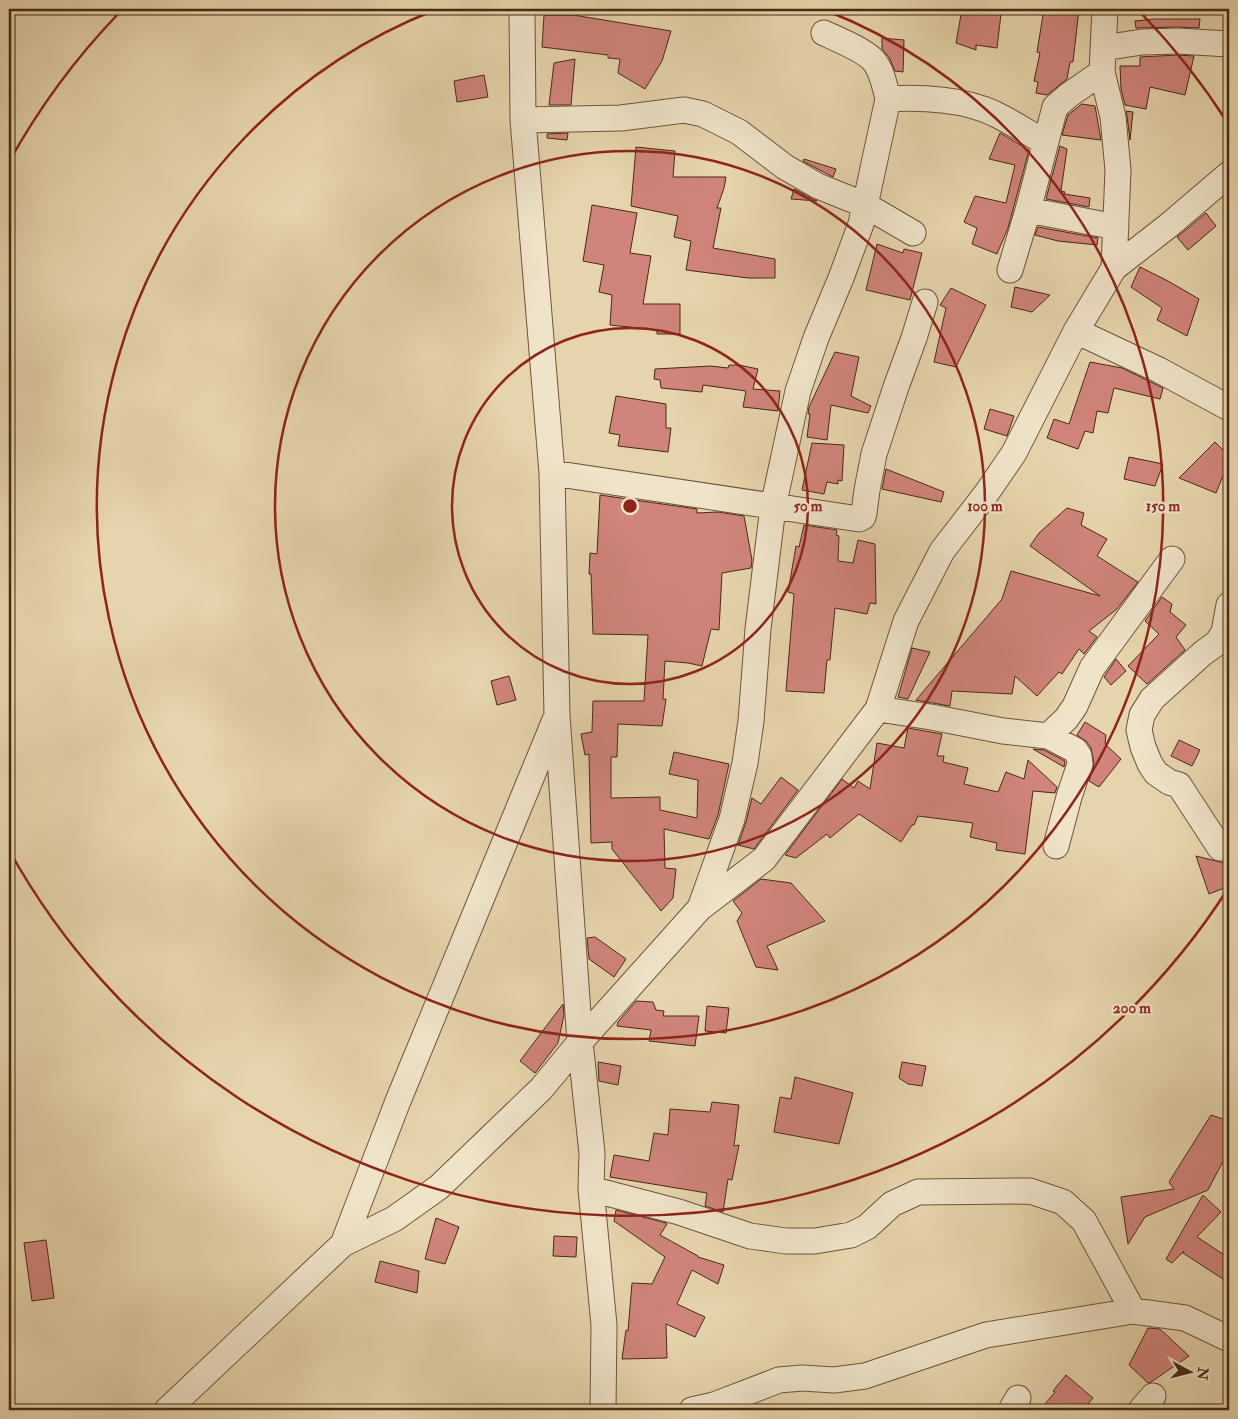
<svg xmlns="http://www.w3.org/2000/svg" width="1238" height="1419" font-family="'IM FELL Double Pica',serif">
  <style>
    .building { fill: #d0847b; stroke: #472a12 }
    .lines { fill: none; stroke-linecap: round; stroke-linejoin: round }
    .minor-casing { stroke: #6f5438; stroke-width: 27 }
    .minor { stroke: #efe3c9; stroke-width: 25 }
    .ring { fill: none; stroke: #8f2418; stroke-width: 2.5 }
    .centre { fill: #8f2418; stroke: #efe3c9; stroke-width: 2.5 }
    .ring-label { font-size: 15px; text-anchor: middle; font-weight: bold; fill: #8f2418; stroke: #efe3c9; stroke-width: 4.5; stroke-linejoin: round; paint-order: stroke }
  </style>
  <rect width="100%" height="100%" fill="#e6d4ac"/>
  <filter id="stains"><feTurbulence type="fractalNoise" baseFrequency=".004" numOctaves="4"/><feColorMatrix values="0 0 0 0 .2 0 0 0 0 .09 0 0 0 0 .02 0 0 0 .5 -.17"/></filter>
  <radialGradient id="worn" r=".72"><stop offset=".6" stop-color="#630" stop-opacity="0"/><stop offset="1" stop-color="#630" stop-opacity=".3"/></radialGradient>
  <!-- building -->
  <path class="building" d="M962,9l39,5 -4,34 -21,-3v5l-20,-7z
    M1044,9h35l-6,53h-3l-3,17 -20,16 -11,-2 2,-11 -4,-1 6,-28 -3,-1z
    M544,15h29l98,16 -9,30 -17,28 -27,-16 2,-14 -12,-1v-3l-66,-8z
    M1154,19h46l-1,9 -21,-1 -42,1 -1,-7z
    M882,38l22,2 -1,32 -8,-1 -6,-14 -7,-8z
    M1178,55l16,1 -9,39 -35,-8 -4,22 -21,-4 -4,-16 -1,-23h20v-9z
    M575,59l-4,46h-22l5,-42z
    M484,75l4,22 -31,5 -3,-21z
    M1082,104l13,2 6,34 -39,-5 6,-20z
    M1126,111l7,1 -3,28 -3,-24z
    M568,133l-1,7 -20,-2v-4z
    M1000,133l29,17 -21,78 -11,26 -25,-10 5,-16 -13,-6 11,-26 31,7 9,-38 -26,-6z
    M1060,146l7,3 -6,42 4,1 -1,2 26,4 -1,9 -43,-8z
    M636,147l39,4 -2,26h53l-2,11 -7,20h4l-8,40 62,11v19h-27l-62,-8 5,-29 -17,-4 4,-21 -47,-10z
    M804,159l32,10 -3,8 -30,-16z
    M794,189l17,9 6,3 -26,-2z
    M592,205l45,8 -7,40 21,3 -8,48h37v30h-23v-4l-47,-5 2,-30 -13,-3 5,-27 -21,-4z
    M1206,213l10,13 -28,24 -11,-13z
    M1038,227l60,11 -1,7 -39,-4 -23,-6z
    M877,244l26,9 1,-4 18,4 -12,47 -44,-10z
    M1140,267l28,14 31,18 -12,37 -30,-16 5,-12 -31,-21z
    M1015,287l35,8 -18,17 -21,-5z
    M951,288l35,17 -30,62 -22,-5 12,-54 -6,-3z
    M835,352l24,5 -8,39 20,10 -3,7 -37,-8 -4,35 -20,-3 3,-23h-2l1,-7z
    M1090,362l32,6 41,20 -3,11 -46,-11 -6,25 -11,-2 -4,22 -8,-2 -7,18 -31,-11 7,-19 15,5z
    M729,365h10l19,4 -5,20 27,2 -2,20 -35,-4 3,-16 -43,-6 -1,7 -41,-4 -1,-8 -6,-1 1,-10 56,-3 17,2z
    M616,396l50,8v24h5l-3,24 -50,-6 2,-11 -11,-2z
    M990,409l24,7 -7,20 -23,-7z
    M1215,442l14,14v5l-13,32 -37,-15z
    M812,443l32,2 -2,36 -4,-1v4l-11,-2 -3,12 -22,-4z
    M1129,457l34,7 -8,22 -31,-7z
    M886,469l58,23 -3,10 -59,-13z
    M600,495l97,14v4l21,-1 26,4 8,44 -1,8 -29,5 -3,57 -8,-1 -9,37 -14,-3 -23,-2 -2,38h3l-4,27 -44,-2 -1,33h-6v41l49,-1v13l37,8 1,-38 -29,-6 5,-22 55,12 -11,51 -9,24 -45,-10 1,39 11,1 -3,29 -12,13 -49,-62v-7l-21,1 -2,-89 -4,1 -4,-21 11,-2 1,-31h51l4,-66 -55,-1 -2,-60h-2l1,-21 7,1z
    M1067,508l17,5 -3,12 26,14 -10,17 41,26 -21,27 -28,22 8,6 -13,17 -5,-5 -17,25 -3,-2 -22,24 -22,-20 -3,18 -60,-3 -2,15 -34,-6 86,-101 9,-28 89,25 -70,-50 9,-13z
    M804,525l33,5 -1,5 3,1 -1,25 15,2 5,-23 17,4 1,60 -6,-1 -3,11 -32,-6 -5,52h-3l-3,33 -38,-2 8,-97 -6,-2 8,-46 3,1z
    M1162,597l10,7 -2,8 16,13 -10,12 9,13 -38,34 -19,-18 31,-32 -14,-13z
    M912,648l18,4 -22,47 -10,-2z
    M1116,659l10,12 -15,14 -7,-8z
    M509,676l7,24 -19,5 -6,-24z
    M1085,722l21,13 -1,9 16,15 -22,28 -10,-6 5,-18 -3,-15 -4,-6 -10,-7z
    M908,728l34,6 -5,22h7l-1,6 25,6 -4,16 34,8 8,-20 18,7 4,-19 29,27 -2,6 -22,-2 -8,63 -29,-4 1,-7 -27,-6 3,-14 -55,-7 -4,9h-2l-11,17 -42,-28 -29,24 -3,-4 -31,24 -11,-3 57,-76 12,9 4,-7 12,8 7,-46 27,5z
    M1179,740l21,10 -8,16 -21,-10z
    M1033,749l11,1 21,11 -1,6z
    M781,777l17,13 -44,59 -16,-4 8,-23 6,-24 9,6z
    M1196,856l24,6 9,1v11l-6,2 4,11 -18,7z
    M761,879l30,4 34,38 -58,25 11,24 -22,-3 -19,-46 5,-8 -9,-12z
    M595,937l31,22 -12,18 -25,-18 -2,-21z
    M636,1001l17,1 3,8 8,1 -1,5h36l-4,30 -46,-5 2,-11 -34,-4 1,-4z
    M563,1004l1,11 -6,28 -23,30 -15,-12z
    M707,1006l22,2 -3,25 -21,-2z
    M598,1062l23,4 -3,19 -19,-4z
    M902,1062l24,4 -4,20 -14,-2 -9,-6z
    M795,1077l58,16 -14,51 -65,-12 6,-35 11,2z
    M712,1102l27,3 -5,41 5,-1 -7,35 -4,-1 -5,33 -18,-6 2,-13 -97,-16 4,-22 35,6 5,-28 14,2 2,-26 40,3z
    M1211,1115l18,6v29l-21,40 -63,27 -17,27 -7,-47 53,-8 -5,-7z
    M1203,1195l18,17 -24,25 32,21v25l-46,-30 1,-2 -12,12 -6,-4z
    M616,1210l50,13 1,1 -7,11 38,21v1l26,8 -6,19 -26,-14 -15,34 28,13 -10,20 -29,-13 1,34 -45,1 4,-29 2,1 4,-48 20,1 13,-27 -51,-36z
    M436,1218l23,9 -14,37 -20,-5z
    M554,1236l23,1 -1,20 -23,-1z
    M46,1240l8,58 -22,3 -8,-58z
    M380,1261l39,10 -2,22 -42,-11z
    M1148,1328l12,1 29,27 -38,26 -3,1 -19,-18z
    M1066,1375l27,23 -10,12h-43l15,-18 -2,-1z"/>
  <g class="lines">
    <!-- minor casing -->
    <g class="minor-casing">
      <path id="minor" d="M522,9l1,111 29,353 5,242 23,327 12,111 -1,36 13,136 -1,85
        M1105,9l-3,63 11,45 5,53 -4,98
        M1103,48l39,-6 36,-1 51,3
        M888,99c33,-2 77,0 107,15 17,8 33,19 50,28
        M523,120l98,-2 63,-8 19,4 36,18 46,35 33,19 47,19 48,28
        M1028,210l88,17
        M1010,270l18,-60 27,-103 14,-12 33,-23
        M1076,331l83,39 70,38
        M552,473l307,46 4,-2 1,-4 3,-23 7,-36 22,-67 18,-49 11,-36
        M878,709l53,8 72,14 45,5 27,14 4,6 1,8 -11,33 -13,49
        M1048,736l18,-17 9,-13 17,-38 80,-109
        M1220,848l-41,-63 -10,-3 -13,-9 -6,-9 -7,-17 -4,-17 3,-15 10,-16 51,-46 14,-10 7,-11 5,-27
        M700,908l32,-89 13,-56 6,-42 7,-92 15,-122 25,-116 18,-53 25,-60 20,-54 27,-125c-3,-12 -6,-29 -15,-39 -9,-10 -36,-21 -49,-27
        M591,1189l88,23 71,24 36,5h29l36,-6 16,-8 25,-23 26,-12 112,-1 33,11 21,19 49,90
        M343,1244l55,-143 157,-381
        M167,1410l176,-166 51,-25 45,-32 102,-98 39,-47 120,-134 64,-49 114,-150 28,-88 36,-70 44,-57 28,-41 62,-122 38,-63 54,-42 61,-52
        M692,1410l22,-5 65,-25 23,-2 32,2 31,-4 121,-41 147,-24 52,7 44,21
        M1011,1410l7,-12
        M1141,1410l12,-14"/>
    </g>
    <!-- minor -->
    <use href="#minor" class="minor"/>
  </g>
  <!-- distance rings -->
  <g class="ring">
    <circle cx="630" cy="506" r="178"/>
    <circle cx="630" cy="506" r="355"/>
    <path d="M825 10A533 533 0 1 1 435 10"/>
    <path d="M1229 887A710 710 0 0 1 9 850M9 162A710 710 0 0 1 119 13M1141 13A710 710 0 0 1 1229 125"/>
  </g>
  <circle cx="630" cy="506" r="8" class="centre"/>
  <g class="ring-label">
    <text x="808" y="511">50 m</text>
    <text x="985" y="511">100 m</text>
    <text x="1163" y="511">150 m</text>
    <text x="1132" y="1013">200 m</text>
  </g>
  <!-- margin -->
  <rect width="1238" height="1419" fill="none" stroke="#e6d4ac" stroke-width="30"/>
  <rect x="10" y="10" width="1218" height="1399" fill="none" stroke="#472a12" stroke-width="2.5"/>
  <rect x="15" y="15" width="1208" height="1389" fill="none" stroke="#472a12"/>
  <!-- north arrow -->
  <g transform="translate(1190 1372) rotate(97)" stroke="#efe3c9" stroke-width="4" paint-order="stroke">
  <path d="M0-4L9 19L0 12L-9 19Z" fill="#472a12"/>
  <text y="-8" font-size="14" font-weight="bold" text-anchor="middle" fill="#472a12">N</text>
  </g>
  <rect width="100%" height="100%" filter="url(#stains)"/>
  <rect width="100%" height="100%" fill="url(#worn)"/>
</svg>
